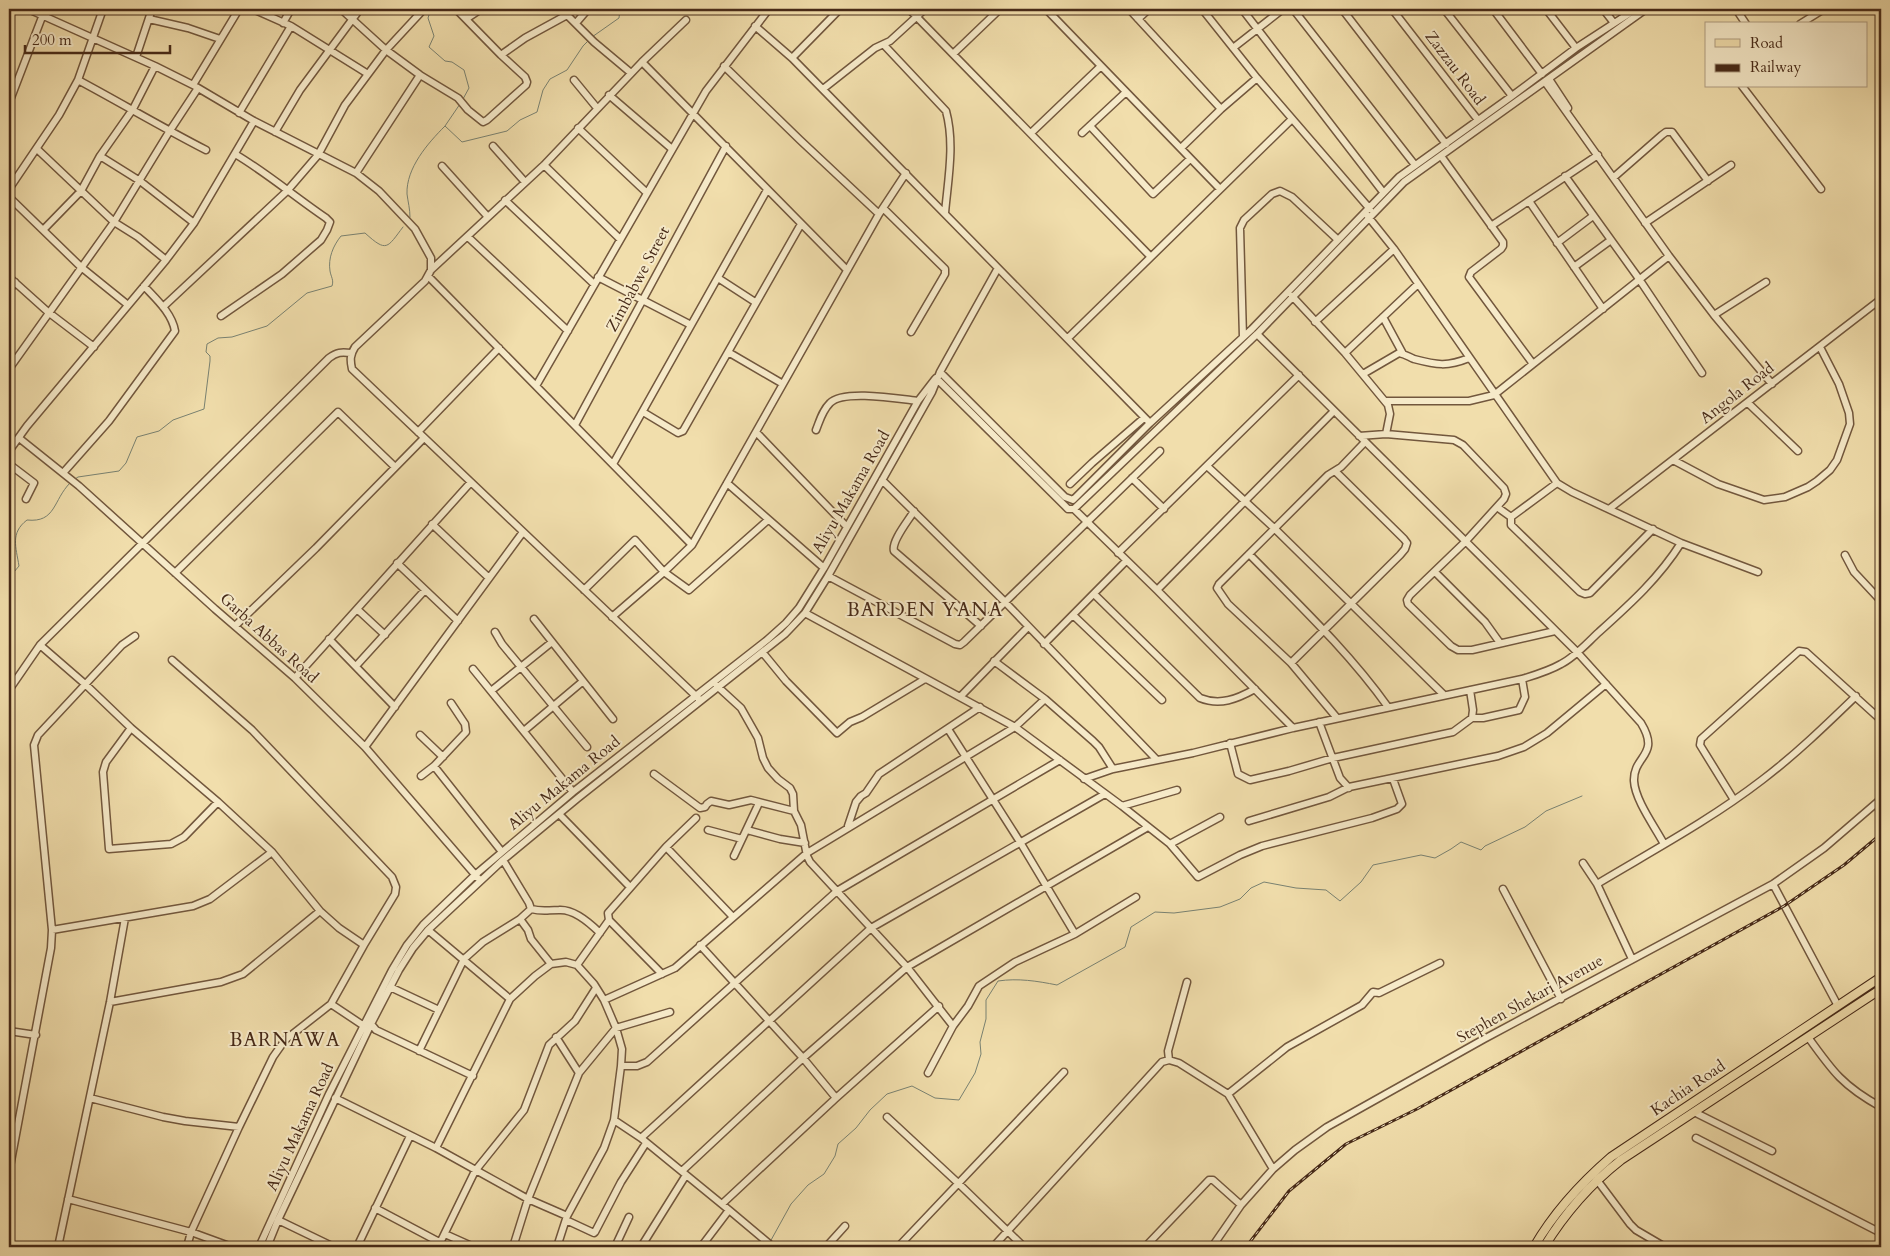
<svg xmlns="http://www.w3.org/2000/svg" width="1890" height="1256" font-family="Cardo,serif">
  <style>
    .lines { fill: none; stroke-linecap: round; stroke-linejoin: round }
    .stream { stroke: #798272; stroke-width: 1 }
    .minor-casing { stroke: #72573d; stroke-width: 9 }
    .major-casing { stroke: #472a18; stroke-width: 10 }
    .minor { stroke: #f6eac9; stroke-width: 6 }
    .major { stroke: #f1deac; stroke-width: 8 }
    .rail-casing { stroke: #472a18; stroke-width: 3 }
    .rail { stroke: #f6eac9; stroke-width: 1; stroke-dasharray: 4; stroke-linecap: butt }
    .labels { text-anchor: middle; dominant-baseline: central; stroke-width: 4; stroke-linejoin: round; paint-order: stroke }
    .street-label { font-size: 16px; fill: #472a18; stroke: #f6eac9 }
    .quarter-label { font-size: 19px; letter-spacing: 1px; fill: #472a18; stroke: #f6eac9 }
  </style>
  <rect width="100%" height="100%" fill="#f1deac"/>
  <filter id="stains"><feTurbulence type="fractalNoise" baseFrequency=".004" numOctaves="4"/><feColorMatrix values="0 0 0 0 .2 0 0 0 0 .09 0 0 0 0 .02 0 0 0 .5 -.17"/></filter>
  <radialGradient id="worn" r=".72"><stop offset=".6" stop-color="#630" stop-opacity="0"/><stop offset="1" stop-color="#630" stop-opacity=".3"/></radialGradient>
  <g class="lines">
    <!-- stream -->
    <path class="stream" d="M431,9l-3,9 6,18 -5,11 16,14 7,1 12,8 5,18 -6,11
      M592,37l27,-19 1,-9
      M445,126l15,-22
      M410,217c0,-8 -2,-15 -3,-23 -1,-26 21,-51 38,-68l17,16 45,-11 13,-11 17,-8 6,-22 7,-11 17,-9 16,-24 6,-6
      M75,479l3,-2 41,-6 7,-8 11,-26 22,-6 14,-11 31,-11 6,-48v-5l-4,-4 1,-8 11,-6 14,-1 35,-11 40,-33 25,-7c2,-6 -1,-9 -2,-15 -2,-13 3,-25 11,-35l24,-3c22,20 22,15 38,-6
      M9,590l5,-18 5,-6c-3,-19 -9,-33 8,-46 29,3 26,-20 43,-37
      M770,1242l21,-38 17,-19 16,-11 11,-18 3,-12 18,-16 14,-18 17,-16 25,-8 23,12 24,2 16,-27 6,-19 -1,-12 6,-23v-19l12,-19c20,-3 39,0 59,4l68,-38 6,-20 24,-15 19,1 46,-6 20,-8 11,-11 13,-6 32,6 30,2 14,11 21,-19 12,-17 48,-10 14,3 16,-9 10,-7 20,8 4,-4 40,-19 21,-16 36,-15"/>
    <!-- minor casing -->
    <g class="minor-casing">
      <path id="minor" d="M28,9l127,57 38,19 61,36 102,52 23,18 36,38 16,29v12
        M253,9l38,17 77,48
        M341,9l45,41 34,25 38,23 10,12 15,12 4,-2 39,-35 1,-3 -2,-5 -24,-22 -45,-46
        M561,9l33,33 37,31
        M909,9l241,247
        M1046,9l174,180
        M1129,9l92,100
        M1202,9l55,69 113,131
        M1242,9l141,183
        M1293,9l122,156
        M1342,9l104,135
        M1392,9l86,111
        M1444,9l68,87
        M1493,9l49,65
        M1546,9l30,39
        M1603,9l11,14
        M1736,9l10,15
        M149,19l39,9 32,11
        M466,19l15,-10
        M1138,19l11,-10
        M686,20l-44,42 -98,103 -113,105 -6,11 -70,66c-5,8 -5,13 -3,22l346,329
        M283,23l8,-14
        M576,23l12,-14
        M1800,24l24,-15
        M755,26l37,32 358,365
        M884,45l62,66c9,33 2,68 -1,102
        M1233,48l50,-39
        M953,54l47,-45
        M501,55l24,-17 42,-23
        M136,57l16,-48
        M792,58l48,-49
        M642,62l205,208
        M724,66l76,74 79,74
        M1549,79l19,29
        M78,80c43,23 85,48 128,70
        M574,80l23,28
        M1545,82l124,174 45,59 58,69
        M193,85l46,-76
        M1742,86l79,103
        M823,89l52,-41 15,-7 35,-32
        M609,95l63,54
        M9,103l33,-86
        M239,113l52,-87
        M1090,126l63,68 37,-35
        M578,128l69,65
        M275,132l25,-42 60,-81
        M1031,133l70,-67
        M1082,133l44,-41
        M493,146l32,36
        M1181,148l40,-39 36,-31
        M37,149l77,73 24,15 28,23
        M100,156l40,25 54,42
        M1441,156l62,86v4l-2,3 -30,23 -2,5 64,87
        M544,165l76,74
        M442,166l46,51
        M356,173l64,-98
        M1565,176l72,100 65,97
        M1614,177l48,-42 4,-3h6l36,49
        M9,189l50,-74 19,-35 25,-71
        M9,197l72,70 47,38
        M505,200l89,84
        M1529,201l74,108
        M883,208l62,61v5l-34,58
        M1366,214l28,35 163,234 15,9 109,51 77,29
        M1645,223l86,-58
        M1491,226l107,-71
        M44,229l37,-38 19,-35 33,-47 22,-43
        M468,237l100,94
        M1557,243l36,-27
        M1574,267l37,-27
        M428,276l264,269
        M9,277l39,35 46,35
        M598,277l93,48
        M718,278l37,24
        M9,291l6,-9
        M1292,296l53,57 43,52 2,9 -4,20
        M163,307l124,-116 31,-36 27,-50 41,-55 38,-41
        M1714,315l52,-33
        M221,316l61,-42 39,-34 6,-10 3,-8 -4,-4c-31,-21 -59,-45 -91,-64
        M1383,317l20,37
        M1315,322l79,-73
        M1257,334l320,318 64,71c20,33 -8,32 -7,58 1,19 21,46 30,63
        M1243,337l-3,-109 4,-8 28,-26 8,-3 12,6 45,42
        M1068,338l224,-219
        M728,352l55,32
        M1345,353l73,-69
        M9,369l105,-147 55,-90 29,-44
        M940,372l125,125 8,3 77,-77 102,-94 147,-152 113,-81 64,-48 60,-39
        M1363,374l36,-21c6,1 10,4 15,6 23,6 33,8 55,-1
        M936,378l132,131h6l183,-175 147,-152 242,-173
        M536,386l170,-295 63,-82
        M1385,401h84l25,-6 175,-139
        M1748,403l50,48
        M643,412l35,21 5,-2 118,-207
        M575,425l151,-279
        M816,430c4,-10 6,-19 14,-27 13,-14 70,-4 88,-2
        M418,432l81,-84
        M756,432l91,95
        M1359,436l27,-2 68,6 9,5 41,43 2,6 -2,5 -39,43 -55,53 -3,5 1,4 43,42 7,4h14l83,-19
        M19,438l60,48 136,123 80,69 70,69 113,131
        M9,451l18,-25 139,-166 28,-37 60,-102
        M1673,460l45,24 46,16 21,-3 23,-10 9,-6 13,-11 7,-10 13,-36 -1,-11 -10,-29 -19,-37
        M9,464l25,19 -8,16
        M613,464l154,-274
        M1207,466l67,62 170,167
        M63,473l46,-52 66,-90c-3,-18 -19,-32 -31,-45
        M1132,478l32,31
        M882,480l123,122 151,157
        M727,483l97,85
        M1070,484l22,-21 52,-45
        M1497,507l14,10
        M1074,509l83,81 136,138
        M1609,509l272,-210
        M914,511c-5,9 -23,30 -20,40l87,75
        M1511,517v8l69,67 5,2 5,-1 63,-64
        M1511,517l46,-34
        M432,524l57,54
        M1118,553l181,-178
        M1249,554c48,49 99,97 139,153
        M1845,555l9,17 27,29
        M397,563l61,58
        M1435,572l50,50 15,21
        M175,573l163,-161 57,55
        M828,576l127,68 5,1 4,-3 196,-191
        M584,590l51,-50 29,32 25,18 79,-70
        M1157,590l177,-179
        M1094,594l106,104c20,8 37,1 55,-9
        M357,609l28,26
        M805,613l210,114 107,79 48,38 28,33 42,-22 22,-9 110,-28 25,-9 5,-5 -9,-25
        M1073,615l89,85
        M612,617l52,-45 28,-27 187,-331 27,-41
        M534,619l79,100
        M235,626l81,-78 108,-110
        M495,632l7,12 85,103
        M329,639l66,68
        M1044,644l82,-83
        M40,645l45,39 46,44 87,74 54,50 48,59 19,17 25,17
        M763,653l23,28 51,52 13,-11 12,-5 63,-38
        M172,660l80,70 140,147 4,10 -1,7 -31,51 -33,59 -46,36 -12,17 -34,70 -48,105 -4,15
        M994,661l51,38 48,42 6,6 14,22
        M1291,663l109,-108 5,-6 2,-6 -3,-4 -69,-68
        M356,666l69,-76
        M473,669l100,123
        M295,678l176,-196
        M717,686l24,22 17,30 5,20 5,10 10,11 12,9 3,6 1,17 7,14 6,31 3,6 97,105 46,59
        M9,690l31,-45 289,-287c8,-6 12,-6 22,-5
        M1470,690l3,20 -1,8
        M491,691l61,-49
        M960,697l68,-70
        M1337,718l-46,-55 -63,-59 -11,-16 2,-4 109,-109 13,-8 24,-25
        M1319,722l21,56 9,10
        M131,728l-25,34 -3,10 6,77 62,-5 13,-7 34,-35
        M948,729l72,113 55,92
        M525,730l57,-48
        M420,735l23,22
        M1230,743l8,31 12,6 39,-9 44,-13 120,-26 19,-14h11l36,-8 6,-13 -3,-18
        M365,747l158,-215
        M434,766l68,86
        M654,774l46,34 5,-1 2,-3 4,-3 18,4 22,-5 43,11
        M421,776l13,-10 32,-34 -1,-8 -14,-21
        M1084,779l29,-10 80,-16 100,-25 229,-49c13,-4 27,-8 39,-15 14,-7 26,-21 38,-32 31,-28 60,-54 82,-89
        M1734,800l-34,-55 1,-6 98,-88 7,1 75,68
        M1122,806l55,-16
        M559,814l71,73
        M1249,821l80,-24 20,-10 149,-31 26,-9 23,-14 59,-49
        M848,826l8,-24 5,-6 5,-3 13,-19 101,-67
        M708,830l34,9
        M747,830l33,9 25,4
        M1170,844l50,-27
        M666,847l67,70
        M734,856l25,-53
        M503,860l26,43 2,6
        M1583,863l14,21 35,75
        M1597,884c55,-33 113,-64 165,-104 33,-25 64,-55 94,-84
        M1773,884l65,122
        M1503,889l58,110
        M531,909c12,3 16,1 28,1 14,-1 31,13 41,23
        M520,919l8,11 3,9 20,25
        M52,930l141,-24 17,-7 62,-47
        M428,930l82,69
        M700,945l103,113 33,40
        M577,965l32,-45
        M662,974l-53,-54 -1,-7 58,-66 30,-29
        M390,987l49,23
        M604,1000l71,-32 132,-115 208,-126 30,-28
        M110,1002l111,-20 22,-8 77,-63
        M331,1004l33,22
        M371,1024l5,6 97,46
        M9,1031l27,4
        M556,1037l23,36
        M1808,1037c25,35 35,49 73,70
        M419,1051l45,-92 19,-17 37,-23 11,-10
        M1169,1060l-1,-9 19,-69
        M621,1066h16l10,-4 190,-171 223,-131
        M928,1073l25,-47 15,-20 11,-20 36,-24 60,-28 61,-37
        M1228,1094l59,-47 75,-42 11,-13 6,1 61,-30
        M90,1098l73,19 22,4 54,6
        M335,1098l101,50 92,51 39,17
        M1694,1112l78,39
        M887,1117l71,66 66,64
        M614,1120l27,18 88,72
        M641,1138l230,-210 234,-134
        M1696,1138l185,95
        M436,1148l74,-149 25,-23 16,-12 15,-2 11,3 17,19 10,16 12,28 6,21 -1,17 -7,54 -10,28 -37,68 -10,31
        M682,1171l121,-113 104,-91 241,-140
        M9,1172l42,-224 1,-18 -18,-185 4,-10 84,-90 13,-9
        M1597,1180l33,44 6,6 29,17
        M68,1199l123,33 41,15
        M722,1204l114,-106 103,-92
        M375,1208l66,35
        M278,1220l56,27
        M566,1220l28,13 1,-1 26,-50 25,-39
        M445,1234l29,13
        M58,1247l52,-245 15,-84
        M259,1247l70,-153 63,-124 15,-25 16,-20 52,-50 98,-83 194,-152 19,-17 13,-15 25,-40 94,-167 17,-22
        M267,1247l11,-27 93,-196 28,-54 14,-22 15,-18 75,-70 75,-62 207,-164 20,-21 23,-37 104,-184 8,-20 58,-104
        M357,1247l53,-111
        M438,1247l37,-76 49,-61 25,-65 26,-24 21,-33
        M513,1247l15,-48 51,-126 37,-45 54,-16
        M615,1247l14,-30
        M641,1247l45,-72
        M701,1247l28,-37 44,37
        M826,1247l19,-21
        M898,1247l166,-175
        M993,1247l169,-185 7,-2 10,3 49,31 45,75
        M1145,1247l64,-67h4l28,25
        M1212,1247l29,-42 32,-36 22,-19 32,-23 157,-88 289,-155 51,-36 57,-49"/>
    </g>
    <!-- major casing -->
    <g class="major-casing">
      <path id="major" d="M1534,1247c20,-35 47,-64 77,-90l270,-180
        M1544,1247c21,-34 45,-62 77,-87l260,-171"/>
    </g>
    <!-- minor -->
    <use href="#minor" class="minor"/>
    <!-- major -->
    <use href="#major" class="major"/>
    <!-- rail casing -->
    <g class="rail-casing">
      <path id="rail" d="M1246,1247l43,-56 57,-47 71,-35 367,-203 60,-41 37,-31"/>
    </g>
    <!-- rail -->
    <use href="#rail" class="rail"/>
  </g>
  <g class="labels">
    <!-- street labels -->
    <g class="street-label">
      <text transform="translate(1455 68) rotate(53)">Zazzau Road</text>
      <text transform="translate(638 279) rotate(-62)">Zimbabwe Street</text>
      <text transform="translate(1737 393) rotate(-38)">Angola Road</text>
      <text transform="translate(851 492) rotate(-60)">Aliyu Makama Road</text>
      <text transform="translate(269 638) rotate(42)">Garba Abbas Road</text>
      <text transform="translate(564 783) rotate(-39)">Aliyu Makama Road</text>
      <text transform="translate(1530 999) rotate(-29)">Stephen Shekari Avenue</text>
      <text transform="translate(1688 1088) rotate(-34)">Kachia Road</text>
      <text transform="translate(300 1127) rotate(-65)">Aliyu Makama Road</text>
    </g>
    <!-- quarter labels -->
    <g class="quarter-label">
      <text x="925" y="610">BARDEN YANA</text>
      <text x="285" y="1040">BARNAWA</text>
    </g>
  </g>
  <!-- margin -->
  <rect width="1890" height="1256" fill="none" stroke="#f1deac" stroke-width="30"/>
  <rect x="10" y="10" width="1870" height="1236" fill="none" stroke="#472a18" stroke-width="2.5"/>
  <rect x="15" y="15" width="1860" height="1226" fill="none" stroke="#472a18"/>
  <!-- legend -->
  <rect x="1705" y="22" width="162" height="65" fill="#f6eac9" stroke="#b09d82"/>
  <rect x="1715" y="39" width="25" height="8" fill="#f1deac" stroke="#b09d82"/>
  <text x="1750" y="48" font-size="15" fill="#472a18">Road</text>
  <rect x="1715" y="64" width="25" height="8" fill="#472a18" stroke="#b09d82"/>
  <text x="1750" y="72" font-size="15" fill="#472a18">Railway</text>
  <!-- scale -->
  <path d="M25 45v8h145v-8" fill="none" stroke="#472a18" stroke-width="2.5"/>
  <text x="32" y="45" font-size="15" fill="#472a18" stroke="#f6eac9" stroke-width="4" paint-order="stroke">200 m</text>
  <rect width="100%" height="100%" filter="url(#stains)"/>
  <rect width="100%" height="100%" fill="url(#worn)"/>
</svg>
